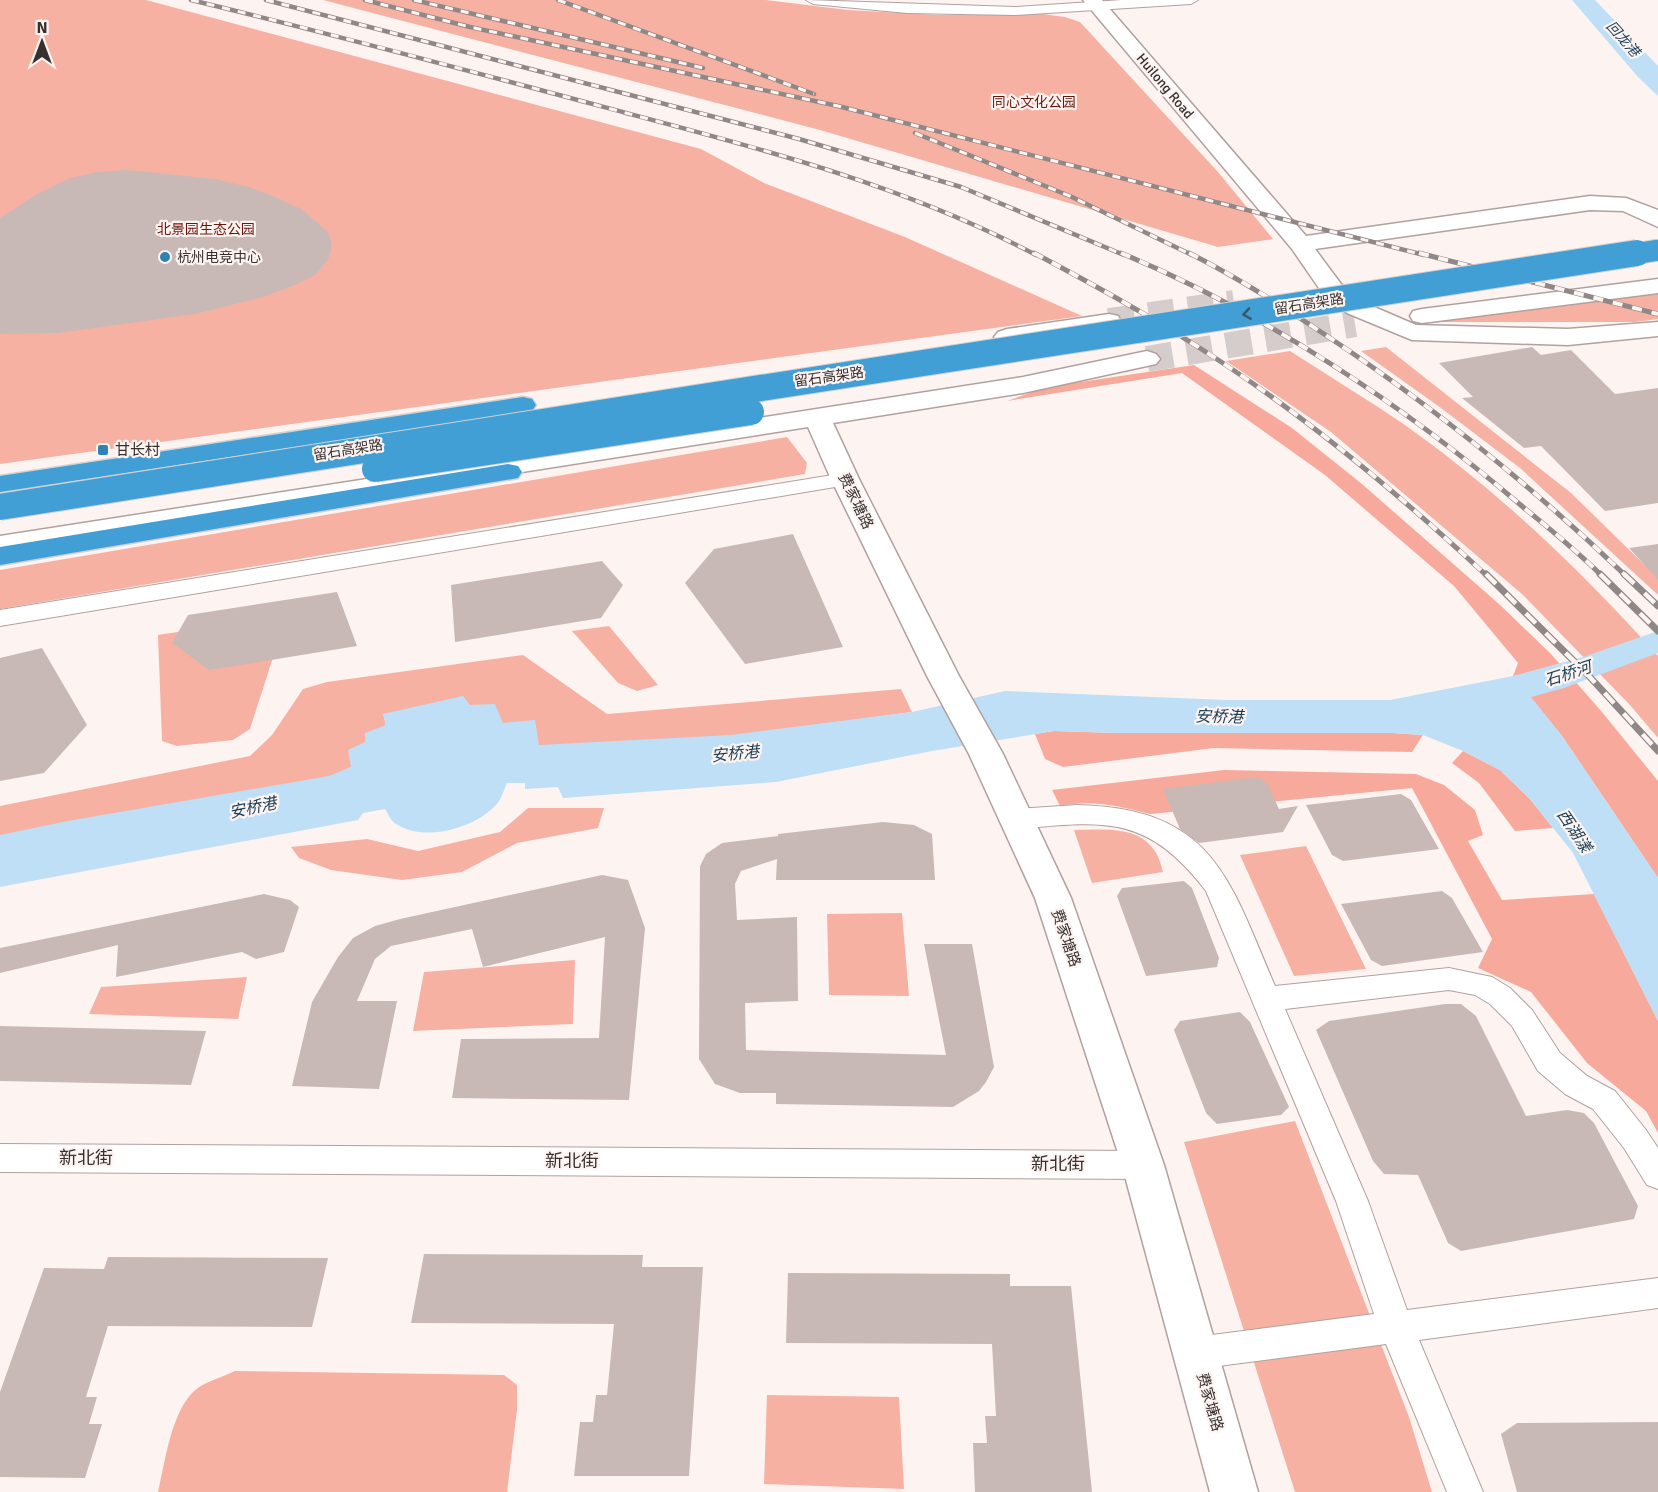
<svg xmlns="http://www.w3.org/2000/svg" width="1658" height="1492" font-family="Signika,'Noto Sans SC',sans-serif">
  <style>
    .green { fill: #f7b1a3 }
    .forest { fill: #f7aa9c }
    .water { fill: #bedff6 }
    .building { fill: #c8b9b6 }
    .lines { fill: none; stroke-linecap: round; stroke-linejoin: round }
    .secondary-tunnel { stroke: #d5cdcb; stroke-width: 26; stroke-dasharray: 26 14; stroke-linecap: butt }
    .street-casing { stroke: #b0a19e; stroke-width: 2 }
    .secondary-casing { stroke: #b0a19e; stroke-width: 3 }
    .highway-casing { stroke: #d3d1d1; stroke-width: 3 }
    .street { fill: #fff; fill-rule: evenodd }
    .secondary { fill: #fff; fill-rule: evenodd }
    .highway { fill: #419fd5; fill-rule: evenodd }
    .rail-far2-casing { stroke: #8f8886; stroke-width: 4.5 }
    .rail-far1-casing { stroke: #8f8886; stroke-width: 5 }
    .rail-casing { stroke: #8f8886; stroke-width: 7 }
    .rail-far2 { stroke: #fdf4f2; stroke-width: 3; stroke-dasharray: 8; stroke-linecap: butt }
    .rail-far1 { stroke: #fdf4f2; stroke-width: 4; stroke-dasharray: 10; stroke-linecap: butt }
    .rail { stroke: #fdf4f2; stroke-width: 4.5; stroke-dasharray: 14; stroke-linecap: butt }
    .highway-bridge-far1-casing { stroke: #d3d1d1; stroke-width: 23; stroke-linecap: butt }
    .highway-bridge-casing { stroke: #d3d1d1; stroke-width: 28; stroke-linecap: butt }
    .highway-bridge-far1 { stroke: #419fd5; stroke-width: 21 }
    .highway-bridge { stroke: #419fd5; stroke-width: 26 }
    .oneway { stroke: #3a5769 }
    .poi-dot { fill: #2e83b3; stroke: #fdf4f2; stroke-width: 2 }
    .labels { text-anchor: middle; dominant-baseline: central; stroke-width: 4.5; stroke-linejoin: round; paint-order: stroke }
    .far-water-label { font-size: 14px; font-style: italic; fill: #173d54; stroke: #fdf4f2 }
    .far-street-label { font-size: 14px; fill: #36302f; stroke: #fdf4f2 }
    .far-park-label { font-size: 14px; fill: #69170c; stroke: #fdf4f2 }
    .far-poi-label { font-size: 14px; fill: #36302f; stroke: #fdf4f2; text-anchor: start }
    .poi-label { font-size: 15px; fill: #36302f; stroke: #fdf4f2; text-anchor: start }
    .street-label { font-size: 15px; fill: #36302f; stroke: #fdf4f2 }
    .water-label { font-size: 16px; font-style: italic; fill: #173d54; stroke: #fdf4f2 }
    .near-street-label { font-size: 18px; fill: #36302f; stroke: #fdf4f2 }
  </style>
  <rect width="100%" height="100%" fill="#fdf4f2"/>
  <!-- green -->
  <path class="green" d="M0,0h146l555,149 63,34 141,54 177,79 -1082,148z
    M323,0h443l82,10 89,5 106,-1 22,3 15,5 138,150 55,67 -55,8 -398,-117z
    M1658,293v26l-22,3h-203z
    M1386,347l185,146 87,85v17l-138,-127 -79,-60 -80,-57z
    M1290,351c37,24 75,47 112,72 94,66 179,147 256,233v82l-28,-33 -108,-111 -191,-162 -105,-71z
    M787,437l20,26 -2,11 -805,135v-39z
    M276,617l1,28 -27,84 -17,11 -56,6 -15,-5 -4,-106z
    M609,626l49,59 -21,6 -19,-8 -46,-52z
    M523,655l84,59 294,-25 11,23 -181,24 -195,31 -33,-44 -120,-9 3,11 -35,42 -18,9 -333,62v-32l250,-50 22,-21 31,-46 24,-7z
    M528,808h76l-6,20 -81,15 -55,29 -60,8 -71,-10 -32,-12 -8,-11 76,-8 51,12 82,-19z
    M1074,830c26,0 64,-5 80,20 5,6 7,15 9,22l-71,11z
    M1306,846l60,123 -72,7 -54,-121z
    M902,913l7,83 -80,-1 -2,-81z
    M575,960l-2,64 -160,7 11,-59z
    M247,977l-9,42 -149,-5 12,-27z
    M1295,1121l114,296 23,75h-137l-111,-350z
    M235,1371l269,4 13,10v25l-10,82h-349c7,-30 13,-78 35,-100 10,-10 30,-15 42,-21z
    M767,1395l132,2 5,92 -140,-5z"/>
  <!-- forest -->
  <path class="forest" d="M1194,365l98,63 70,56 137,120 52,50 51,58 56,69v97l-96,-142 -49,-60 5,-13 -64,-77 -129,-111 -143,-102 -175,28 40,-14z
    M1054,731l64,2h275l30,2 -11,17 -198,-4 -151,19 -18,-8 -10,-25z
    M1463,751l37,19 30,29 23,29 -38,3 -36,-48 -27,-20z
    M1224,770l192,4 28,11 31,25 8,25 -15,6 34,59 92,-6 64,127v112l-12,-22 -59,-48 -56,-71 -53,-24 14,-29 -80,-151 -262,26c-30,-8 -59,-15 -90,-8l-8,-16z"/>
  <!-- water -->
  <path class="water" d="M1572,0h23l63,66v30l-20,-19z
    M1658,631v22l-94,35 -33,9 31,39 96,142v143l-85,-168 -43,-54 -30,-29 -37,-19 -40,-16 -30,-2h-275l-64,-2 -122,20 -156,31 -213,16 -5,-11 -33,2v-6h-18c-4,9 -6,18 -14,25 -22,21 -70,34 -97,16 -5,-3 -8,-10 -11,-15l-22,4 -5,7 -358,67v-52l68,-14 261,-45 22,-9 -3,-17 17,-8v-9l21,-8 -3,-11 80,-18 7,9 25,-1 8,19 32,-3 4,25 192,-10 181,-23 93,-21 223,9h162l123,-24 70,-19z"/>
  <!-- building -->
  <path class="building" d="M127,170l88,9 34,8 26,10 26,12 27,23 3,8v12l-4,9 -12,14 -20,10 -32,12 -68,17 -137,19 -58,1v-116l37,-24 33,-16 28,-6z
    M1532,347l9,8 30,-5 44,44 43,-6v115l-53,8 -64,-65 -17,2 -62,-50 11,-1 -34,-34z
    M793,534l50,113 -98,17 -60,-81 29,-34z
    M1658,544v36l-29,-32z
    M602,561l21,24 -22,33 -146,24 -4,-57z
    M337,592l20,54 -148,24 -37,-27 16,-28z
    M42,648l45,77 -43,48 -44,8v-123z
    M1258,777l9,6 12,26 19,-3 -15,26 -84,11 -19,-14 -17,-40z
    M1401,794l10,6 28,49 -96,12 -11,-6 -26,-50z
    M883,822l31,3 18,9 3,46h-159l1,-21 -36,12 -6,13 2,36 60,-3 1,84 -53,2 1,47 200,5 -22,-111h48l22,123 -8,15 -7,9 -26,16 -177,-3v-11h-36l-25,-9 -16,-25 1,-193 6,-12 16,-11 56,-7v-2z
    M602,875l26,5 17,48 -16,172 -177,-2 9,-59 138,-1 6,-101 -122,30 -11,-38 -81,17 -16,13 -18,42h40l-18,88 -87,-3 20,-84 26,-45 15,-19 22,-12 25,-7z
    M1184,881l8,7 27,70 -2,9 -71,9 -29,-80 5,-8z
    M1442,891l10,7 31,54 -101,14 -11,-6 -30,-56z
    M264,894l26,6 9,7 -15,45 -28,7 -14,-7 -126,25 2,-32 -118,28v-25z
    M1445,1004h16l15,12 50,100 41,-6 17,3 10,10 44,83 -4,13 -173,32 -13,-8 -30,-68 -34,-1 -11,-13 -57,-131 13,-9z
    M1240,1012l10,10 39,85 -8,8 -64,9 -11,-11 -32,-83 6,-9z
    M0,1026l206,5 -15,54 -191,-4z
    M424,1254l219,1 -1,12h61l-14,209h-115l6,-54h13l3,-27h11l7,-71 -203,-1z
    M108,1257l220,1 -16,69 -204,-1 -22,71h11l-8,27h13l-17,54 -85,-1v-85l44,-124 60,1z
    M788,1273l222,1v12h61l21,206h-117l-2,-49h14l-2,-27h11l-4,-72 -206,-1z
    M1658,1422v70h-141l-16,-58 16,-11z"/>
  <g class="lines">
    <!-- secondary-tunnel -->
    <path class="secondary-tunnel" d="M1109,321l125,-18
      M1147,359l208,-35"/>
    <!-- street casing -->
    <g class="street-casing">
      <path id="street" d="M806,0l209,7 107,-7h76l-7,4 -176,11 -108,-2 -94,-9z
        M845,473l8,1 3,5 -3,5 -853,142v-16z
        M1077,805c136,3 152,73 198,181l174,-18 43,9 18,11 22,22 28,43 27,23 28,15 31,39 12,18v41l-11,-4 -23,-37 -31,-39 -28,-15 -27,-23 -26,-45 -22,-22 -15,-9 -26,-5 -164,19 83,192 39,109 251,-32v30l-239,32 64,152h-36l-61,-148 -190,25 -12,-5 -5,-11 5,-11 12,-5 178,-23 -38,-113 -130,-310c-59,-77 -101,-70 -190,-62l-9,-3 -4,-7 4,-7 9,-3z
        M0,1144l1143,7 11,4 5,10 -5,10 -11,4 -1143,-7z"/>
    </g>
    <!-- secondary casing -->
    <g class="secondary-casing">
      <path id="secondary" d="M1083,0h19l204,236 284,-40 36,2 32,12v17l-35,-16 -33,-1 -275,39 26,35 24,19 51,22 152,4 90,-7v14l-90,9 -156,-5 -65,-27 -24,-19 -31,-45z
        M1658,279v14l-236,30 -9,-2 -3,-5 3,-5 9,-2z
        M1109,314l9,2 3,5 -3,5 -111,19 -9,-3 -4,-5 4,-5 9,-3z
        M1147,351l9,3 4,5 -4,5 -133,29 -190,30 26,56 100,197 44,78 68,144 93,267 94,327h-48l-88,-327 -87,-267 -66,-144 -42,-78 -96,-197 -23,-52 -808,127v-18l1023,-159z"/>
    </g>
    <!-- highway casing -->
    <g class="highway-casing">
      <path id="highway" d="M523,397l9,2 4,6 -4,6 -532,81v-16z
        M508,464l10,2 4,6 -4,6 -518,87v-18z"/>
    </g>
    <!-- street -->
    <use href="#street" class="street"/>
    <!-- secondary -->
    <use href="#secondary" class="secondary"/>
    <!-- highway -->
    <use href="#highway" class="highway"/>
    <!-- rail-far2 casing -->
    <g class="rail-far2-casing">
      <path id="rail-far2" d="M191,0c146,35 290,74 435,113 140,37 282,74 410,142
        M266,0l533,139 162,48 163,68
        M365,0l105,27 368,79 586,149
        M414,0l289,68
        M558,0l256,94
        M915,133l157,64 120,58"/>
    </g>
    <!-- rail-far1 casing -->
    <g class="rail-far1-casing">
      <path id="rail-far1" d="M1034,253c55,29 109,59 161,92 105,66 202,147 292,231
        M1121,253c144,60 283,152 402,254 27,22 54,44 79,69
        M1189,253c46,23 90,51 132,79 109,72 211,154 305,244
        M1419,253l239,61"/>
    </g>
    <!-- rail casing -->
    <g class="rail-casing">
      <path id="rail" d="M1486,574l102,101 70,76
        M1600,574l58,57
        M1624,574l34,32"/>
    </g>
    <!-- rail-far2 -->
    <use href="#rail-far2" class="rail-far2"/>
    <!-- rail-far1 -->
    <use href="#rail-far1" class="rail-far1"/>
    <!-- rail -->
    <use href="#rail" class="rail"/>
    <!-- highway-bridge-far1 casing -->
    <g class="highway-bridge-far1-casing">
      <path id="highway-bridge-far1" d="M1628,255l30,-5"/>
    </g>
    <!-- highway-bridge casing -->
    <g class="highway-bridge-casing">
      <path id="highway-bridge" d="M375,469l376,-57
        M0,507c545,-88 1092,-168 1637,-254"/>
    </g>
    <!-- highway-bridge-far1 -->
    <use href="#highway-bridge-far1" class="highway-bridge-far1"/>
    <!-- highway-bridge -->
    <use href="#highway-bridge" class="highway-bridge"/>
  </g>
  <!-- one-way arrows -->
  <defs><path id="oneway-chevron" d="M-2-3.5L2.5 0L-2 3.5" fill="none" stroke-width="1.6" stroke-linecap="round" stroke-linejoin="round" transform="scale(1.5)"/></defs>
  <use class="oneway" href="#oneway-chevron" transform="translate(1247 314) rotate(171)"/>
  <!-- markers -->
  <g class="poi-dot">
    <circle cx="165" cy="257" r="6"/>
    <rect x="97" y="444" width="12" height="12" rx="3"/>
  </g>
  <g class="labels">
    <!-- far-water labels -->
    <g class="far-water-label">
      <text transform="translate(1623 39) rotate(48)">回龙港</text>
    </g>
    <!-- far-street labels -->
    <g class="far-street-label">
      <text transform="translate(1165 86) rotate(50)">Huilong Road</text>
      <text transform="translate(1309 304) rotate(-9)">留石高架路</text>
      <text transform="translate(829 377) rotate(-8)">留石高架路</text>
      <text transform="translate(348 450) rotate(-9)">留石高架路</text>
    </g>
    <!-- far-park labels -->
    <g class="far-park-label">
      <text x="1034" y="102">同心文化公园</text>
      <text x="206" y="229">北景园生态公园</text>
    </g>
    <!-- far-poi labels -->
    <g class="far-poi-label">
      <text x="177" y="257">杭州电竞中心</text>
    </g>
    <!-- poi labels -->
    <g class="poi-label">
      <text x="115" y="450">甘长村</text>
    </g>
    <!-- street labels -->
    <g class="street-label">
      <text transform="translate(856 501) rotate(64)">费家塘路</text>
      <text transform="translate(1066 938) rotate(71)">费家塘路</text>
      <text transform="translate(1210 1402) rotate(74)">费家塘路</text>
    </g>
    <!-- water labels -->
    <g class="water-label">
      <text transform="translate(1568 674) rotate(-18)">石桥河</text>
      <text transform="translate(1219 717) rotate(1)">安桥港</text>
      <text transform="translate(735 754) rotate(-6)">安桥港</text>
      <text transform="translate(253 808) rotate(-12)">安桥港</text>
      <text transform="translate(1574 831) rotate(56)">西湖漾</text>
    </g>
    <!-- near-street labels -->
    <g class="near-street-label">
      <text x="86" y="1158">新北街</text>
      <text x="572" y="1161">新北街</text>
      <text x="1058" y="1164">新北街</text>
    </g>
  </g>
  <!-- north arrow -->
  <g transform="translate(42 42)" stroke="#fdf4f2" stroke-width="4.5" paint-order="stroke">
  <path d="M0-4.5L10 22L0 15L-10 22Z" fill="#36302f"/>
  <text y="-9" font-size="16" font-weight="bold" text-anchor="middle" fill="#36302f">N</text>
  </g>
</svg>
